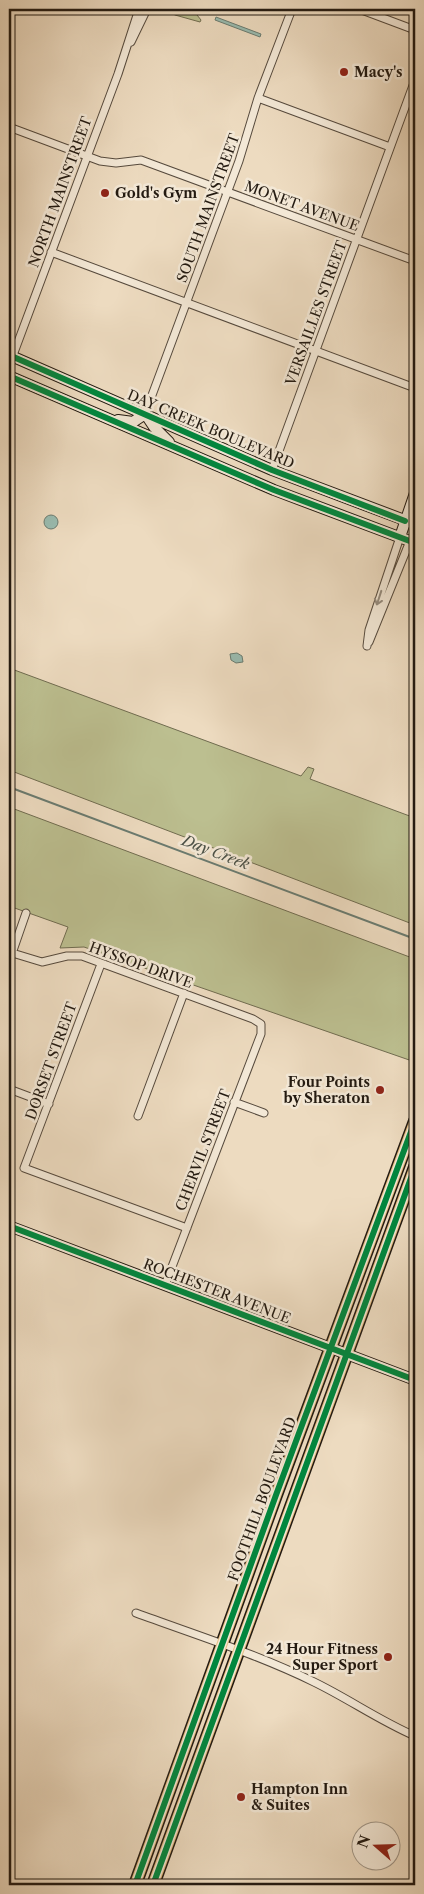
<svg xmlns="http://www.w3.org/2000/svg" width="424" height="1894" font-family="'Libre Caslon Text',serif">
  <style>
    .green { fill: #bcbf90; stroke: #706c50 }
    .water { fill: #99bbaf; stroke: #6a7b70 }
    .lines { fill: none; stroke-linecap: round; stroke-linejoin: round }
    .stream { stroke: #6a7b70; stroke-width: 2 }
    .minor-casing { stroke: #564a3d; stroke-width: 9 }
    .secondary-casing { stroke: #231a11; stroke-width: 12 }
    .primary-casing { stroke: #231a11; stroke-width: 14 }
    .minor { stroke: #f3e8d6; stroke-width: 7 }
    .secondary { stroke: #f3e8d6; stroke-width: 10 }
    .primary { stroke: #e6be80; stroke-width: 11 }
    .cycleway-casing { stroke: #f3e8d6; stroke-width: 9 }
    .cycleway { stroke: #00873e; stroke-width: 6 }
    .oneway { stroke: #958b7d }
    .poi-dot { fill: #8f2418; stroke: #f3e8d6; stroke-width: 2 }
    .labels { text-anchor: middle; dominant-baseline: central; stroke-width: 5; stroke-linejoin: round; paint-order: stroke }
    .poi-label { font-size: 14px; font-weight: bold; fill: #231a11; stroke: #f3e8d6; text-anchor: start }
    .street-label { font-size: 14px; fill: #231a11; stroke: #f3e8d6 }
    .water-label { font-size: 15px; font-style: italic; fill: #4c5248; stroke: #f3e8d6 }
  </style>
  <rect width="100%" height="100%" fill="#eddbc0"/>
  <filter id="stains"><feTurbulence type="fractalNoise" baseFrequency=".004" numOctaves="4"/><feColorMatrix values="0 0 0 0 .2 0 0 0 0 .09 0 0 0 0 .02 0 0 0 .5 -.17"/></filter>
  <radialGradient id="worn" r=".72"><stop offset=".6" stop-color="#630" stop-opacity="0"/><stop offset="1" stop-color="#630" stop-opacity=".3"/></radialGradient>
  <!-- green -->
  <path class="green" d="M165,9h36l-4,6 4,5 -1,2 -25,-7z
    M9,668l292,108 7,-9 6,2 -4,10 105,39v107l-406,-155z
    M9,807l406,152v103l-331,-115 -24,1 8,-21 -59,-21z"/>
  <!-- water -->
  <path class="water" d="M216,17l45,17 -1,3 -45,-17z
    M44 522a7 7 0 1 1 14 0a7 7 0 1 1-14 0Z
    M237,653l5,3 1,6 -7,1 -5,-3 -1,-6z"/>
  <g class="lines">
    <!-- stream -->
    <path class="stream" d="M9,787l406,152"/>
    <!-- minor casing -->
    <g class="minor-casing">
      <path id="minor" d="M359,9l56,21
        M131,42l16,-33
        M258,98l132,49
        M9,127l91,34 16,2 25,-3 274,101
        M51,252l364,136
        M9,366l109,-292 21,-65
        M145,414l94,-253 19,-63 34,-89
        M272,470l143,-390
        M369,642l41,-101
        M367,646l2,-16 31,-93
        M9,952l33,10 25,-6h15l171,63 8,5v10l-96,251
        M9,962l17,-49
        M101,964l-77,204 163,60
        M9,1089l40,15
        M234,1102l30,11
        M138,1116l46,-123
        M136,1613c60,22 121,41 178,69 35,17 66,39 101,54"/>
    </g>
    <!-- secondary casing -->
    <g class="secondary-casing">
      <path id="secondary" d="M9,355l263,115 143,54
        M9,376l265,114 141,53
        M146,415l8,12 15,15
        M118,420l15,2 12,-8
        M400,537l15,-44
        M9,1226l406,154"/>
    </g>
    <!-- primary casing -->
    <g class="primary-casing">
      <path id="primary" d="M135,1885l141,-390 139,-374
        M153,1885l262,-718"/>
    </g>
    <!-- minor -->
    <use href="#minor" class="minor"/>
    <!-- secondary -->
    <use href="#secondary" class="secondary"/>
    <!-- primary -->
    <use href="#primary" class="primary"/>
    <!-- cycleway casing -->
    <g class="cycleway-casing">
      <path id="cycleway" d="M9,355l263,115 133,51
        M9,376l265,114 141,53
        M9,1226l406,154
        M135,1885l141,-390 139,-374
        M153,1885l262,-718"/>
    </g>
    <!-- cycleway -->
    <use href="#cycleway" class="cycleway"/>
  </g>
  <!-- one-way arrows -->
  <defs><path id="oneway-shaft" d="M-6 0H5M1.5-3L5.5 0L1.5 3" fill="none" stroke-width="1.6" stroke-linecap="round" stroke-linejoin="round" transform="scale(1.25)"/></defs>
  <use class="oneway" href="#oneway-shaft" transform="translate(379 598) rotate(108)"/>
  <!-- markers -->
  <g class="poi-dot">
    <circle cx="344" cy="72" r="5"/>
    <circle cx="105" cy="193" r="5"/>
    <circle cx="380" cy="1090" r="5"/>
    <circle cx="388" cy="1657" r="5"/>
    <circle cx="241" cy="1797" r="5"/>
  </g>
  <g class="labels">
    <!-- poi labels -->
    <g class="poi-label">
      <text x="354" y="72">Macy's</text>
      <text x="115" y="193">Gold's Gym</text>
      <text x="370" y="1082" text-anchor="end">Four Points<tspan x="370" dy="16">by Sheraton</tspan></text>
      <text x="378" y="1649" text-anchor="end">24 Hour Fitness<tspan x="378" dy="16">Super Sport</tspan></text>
      <text x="251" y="1789">Hampton Inn<tspan x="251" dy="16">&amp; Suites</tspan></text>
    </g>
    <!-- street labels -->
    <g class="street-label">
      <text transform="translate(60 192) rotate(-70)">NORTH MAINSTREET</text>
      <text transform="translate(302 206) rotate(20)">MONET AVENUE</text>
      <text transform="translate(208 208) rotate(-70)">SOUTH MAINSTREET</text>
      <text transform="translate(316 313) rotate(-70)">VERSAILLES STREET</text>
      <text transform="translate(211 429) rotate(23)">DAY CREEK BOULEVARD</text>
      <text transform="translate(141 965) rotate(20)">HYSSOP DRIVE</text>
      <text transform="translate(51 1061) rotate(-70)">DORSET STREET</text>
      <text transform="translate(203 1150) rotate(-69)">CHERVIL STREET</text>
      <text transform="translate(217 1291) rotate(21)">ROCHESTER AVENUE</text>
      <text transform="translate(262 1499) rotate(-70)">FOOTHILL BOULEVARD</text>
    </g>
    <!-- water labels -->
    <g class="water-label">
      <text transform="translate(216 852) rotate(21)">Day Creek</text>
    </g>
  </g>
  <!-- margin -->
  <rect width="424" height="1894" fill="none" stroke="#eddbc0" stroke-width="30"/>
  <rect x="10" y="10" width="404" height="1874" fill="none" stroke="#231a11" stroke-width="2.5"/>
  <rect x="15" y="15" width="394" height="1864" fill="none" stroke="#231a11"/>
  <!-- north arrow -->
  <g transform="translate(376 1846) rotate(290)"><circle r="24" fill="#f3e8d6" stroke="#a09687"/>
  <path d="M0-4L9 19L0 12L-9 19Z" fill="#8f2418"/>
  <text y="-8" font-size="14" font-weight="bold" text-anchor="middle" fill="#231a11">N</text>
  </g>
  <rect width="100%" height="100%" filter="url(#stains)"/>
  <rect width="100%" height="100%" fill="url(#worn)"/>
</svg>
